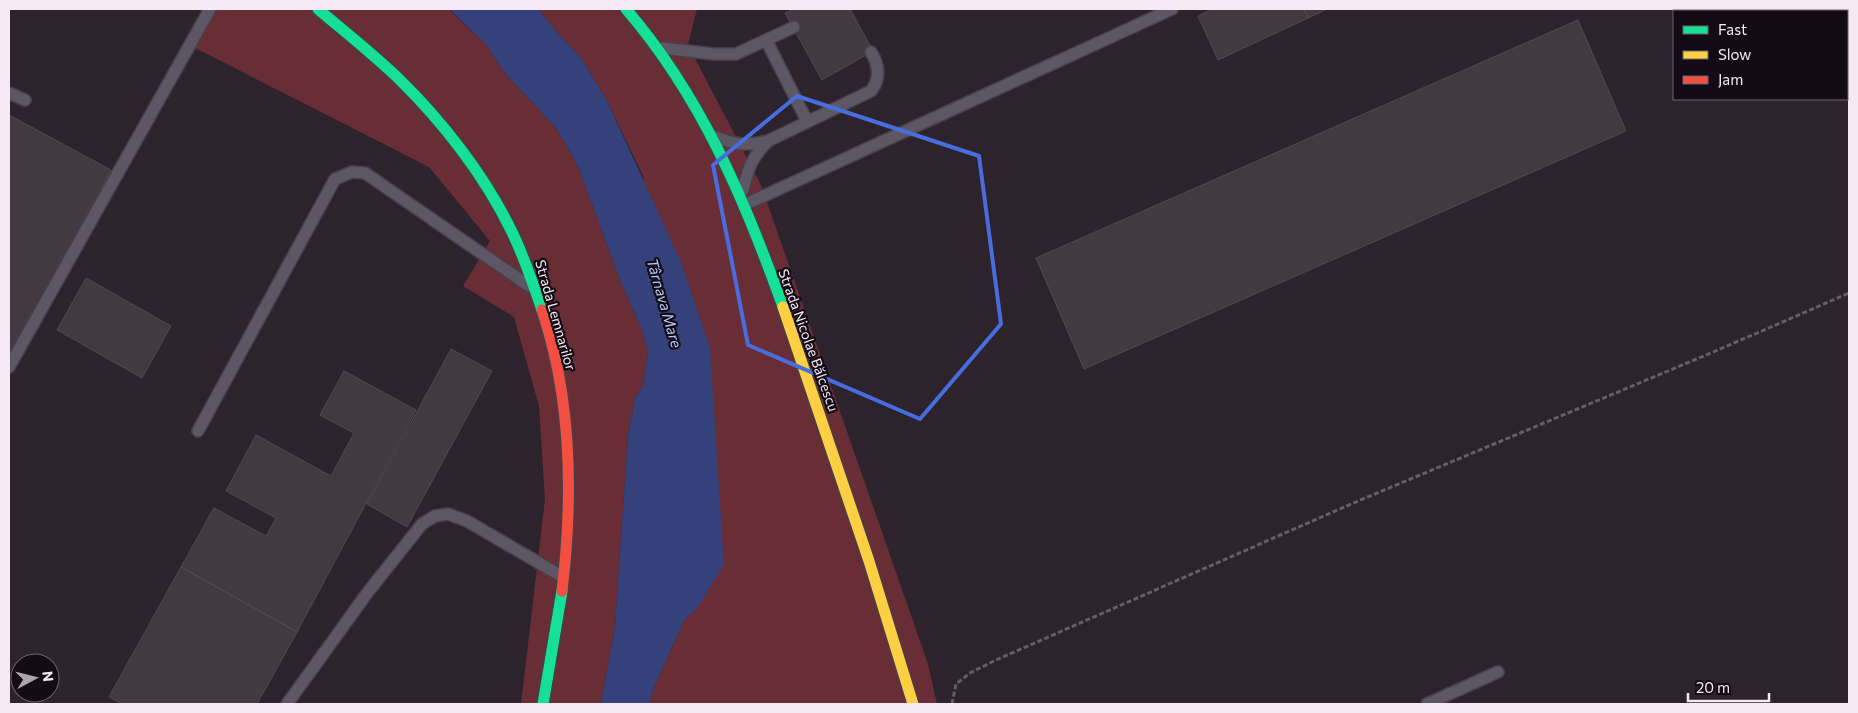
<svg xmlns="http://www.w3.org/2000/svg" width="1858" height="713" font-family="Commissioner,sans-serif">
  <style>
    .green { fill: #682d35 }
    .water { fill: #35417b }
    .building { fill: #433940; stroke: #524950 }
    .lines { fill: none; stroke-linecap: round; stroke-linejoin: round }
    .lane-casing { stroke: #474048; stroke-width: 14 }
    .fast-casing { stroke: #474048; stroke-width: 14 }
    .slow-casing { stroke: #474048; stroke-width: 14 }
    .jam-casing { stroke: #474048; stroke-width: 14 }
    .path { stroke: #645e6a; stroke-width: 3; stroke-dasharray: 5 2.5; stroke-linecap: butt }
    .lane { stroke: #5c5665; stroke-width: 11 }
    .fast { stroke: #16e098; stroke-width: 11 }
    .slow { stroke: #ffcf43; stroke-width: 11 }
    .jam { stroke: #f24e42; stroke-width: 11 }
    .marked { fill: none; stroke: #486dde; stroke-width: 4; stroke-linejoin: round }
    .labels { text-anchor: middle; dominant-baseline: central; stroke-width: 4.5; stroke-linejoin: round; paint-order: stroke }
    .street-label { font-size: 14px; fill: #f4e9f5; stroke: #130c14 }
    .water-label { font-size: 15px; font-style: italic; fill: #b5c6fe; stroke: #130c14 }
  </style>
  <rect width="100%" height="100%" fill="#2c232d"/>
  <!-- green -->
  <path class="green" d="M210,9h238l38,35 18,28 52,56 22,38 42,114 22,50 6,23 -5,33 -8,12 -7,38 -13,191 -14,77h-80l24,-205 -6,-93 -25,-89 -51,-31 27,-45 -61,-74 -240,-122z
    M538,9h159l-9,36 73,140 167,479 9,40h-288l5,-17 31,-68 11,-9 -53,-434 -36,-75 -26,-43 -25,-27z"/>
  <!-- water -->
  <path class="water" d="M449,9h89l18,22 25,27 26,43 74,161 29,86 14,217 -28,45 -11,9 -31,68 -5,17h-48l14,-77 13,-191 7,-38 8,-12 5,-33 -6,-23 -22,-50 -42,-114 -22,-38 -52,-56 -18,-28z"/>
  <!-- building -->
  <path class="building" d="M794,9h56l23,42 -51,29 -37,-67z
    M1213,9h91l4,9 -90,42 -20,-44z
    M1304,9h23l-19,9z
    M1578,20l48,111 -542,238 -48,-111z
    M9,115l102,55 -102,195z
    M86,278l85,48 -29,52 -85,-48z
    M451,349l41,22 -85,156 -40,-23z
    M344,371l72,39 -119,222 -116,-65 33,-59 52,28 10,-18 -50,-27 30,-56 75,41 23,-43 -34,-18z
    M181,567l116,65 -40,72h-135l-13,-7z"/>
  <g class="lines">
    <!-- lane casing -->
    <g class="lane-casing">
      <path id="lane" d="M766,40l28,-13
        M662,48l52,6h22l30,-14 41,81
        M9,93l16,7
        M716,137c18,8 33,9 52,4
        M743,190c5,-22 9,-33 25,-49l103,-50c10,-13 8,-26 0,-39
        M744,205l428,-196
        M9,367l201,-358
        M198,431l137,-252 17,-7 13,1 164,113
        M287,704l81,-112 54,-68 13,-8 13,-2 19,7 96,56
        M1427,704l71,-32"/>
    </g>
    <!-- fast casing -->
    <g class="fast-casing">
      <path id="fast" d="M318,9c27,23 55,45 81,70 44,43 86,97 113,153 12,25 21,51 30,78
        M626,9c75,87 119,191 157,298
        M543,704l19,-113"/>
    </g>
    <!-- slow casing -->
    <g class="slow-casing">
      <path id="slow" d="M783,307l86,254 44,143"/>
    </g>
    <!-- jam casing -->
    <g class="jam-casing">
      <path id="jam" d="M542,310c30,89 31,189 20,281"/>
    </g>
    <!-- path -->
    <path class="path" d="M952,704l4,-20 14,-11 26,-13 355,-156 367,-154 131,-57"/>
    <!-- lane -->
    <use href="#lane" class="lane"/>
    <!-- fast -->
    <use href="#fast" class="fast"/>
    <!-- slow -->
    <use href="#slow" class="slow"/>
    <!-- jam -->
    <use href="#jam" class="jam"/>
  </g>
  <!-- marked area -->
  <path class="marked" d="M797,96l182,60 22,168 -81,95 -172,-74 -35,-180z"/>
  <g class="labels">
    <!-- street labels -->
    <g class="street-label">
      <text transform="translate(556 315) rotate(74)">Strada Lemnarilor</text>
      <text transform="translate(809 340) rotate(70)">Strada Nicolae Bălcescu</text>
    </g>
    <!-- water labels -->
    <g class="water-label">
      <text transform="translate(665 303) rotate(74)">Târnava Mare</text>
    </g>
  </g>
  <!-- border -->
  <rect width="1858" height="713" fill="none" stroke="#f4e9f5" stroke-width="20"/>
  <!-- legend -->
  <rect x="1673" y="10" width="175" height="90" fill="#130c14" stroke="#6d646e"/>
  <rect x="1683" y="26" width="25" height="8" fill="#16e098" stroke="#6d646e"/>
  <text x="1718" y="35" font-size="15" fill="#f4e9f5">Fast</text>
  <rect x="1683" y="51" width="25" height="8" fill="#ffcf43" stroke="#6d646e"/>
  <text x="1718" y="60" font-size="15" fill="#f4e9f5">Slow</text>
  <rect x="1683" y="76" width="25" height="8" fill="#f24e42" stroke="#6d646e"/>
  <text x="1718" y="85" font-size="15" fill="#f4e9f5">Jam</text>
  <!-- north arrow -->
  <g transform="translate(35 678) rotate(83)"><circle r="24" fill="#130c14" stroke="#6d646e"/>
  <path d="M0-4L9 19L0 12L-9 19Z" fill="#aea4af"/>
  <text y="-8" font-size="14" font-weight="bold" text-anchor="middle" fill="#f4e9f5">N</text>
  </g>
  <!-- scale -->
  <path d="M1688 693v8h81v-8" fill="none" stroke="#f4e9f5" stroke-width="2.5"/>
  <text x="1696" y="693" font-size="15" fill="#f4e9f5" stroke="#130c14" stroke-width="4" paint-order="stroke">20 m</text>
</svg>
